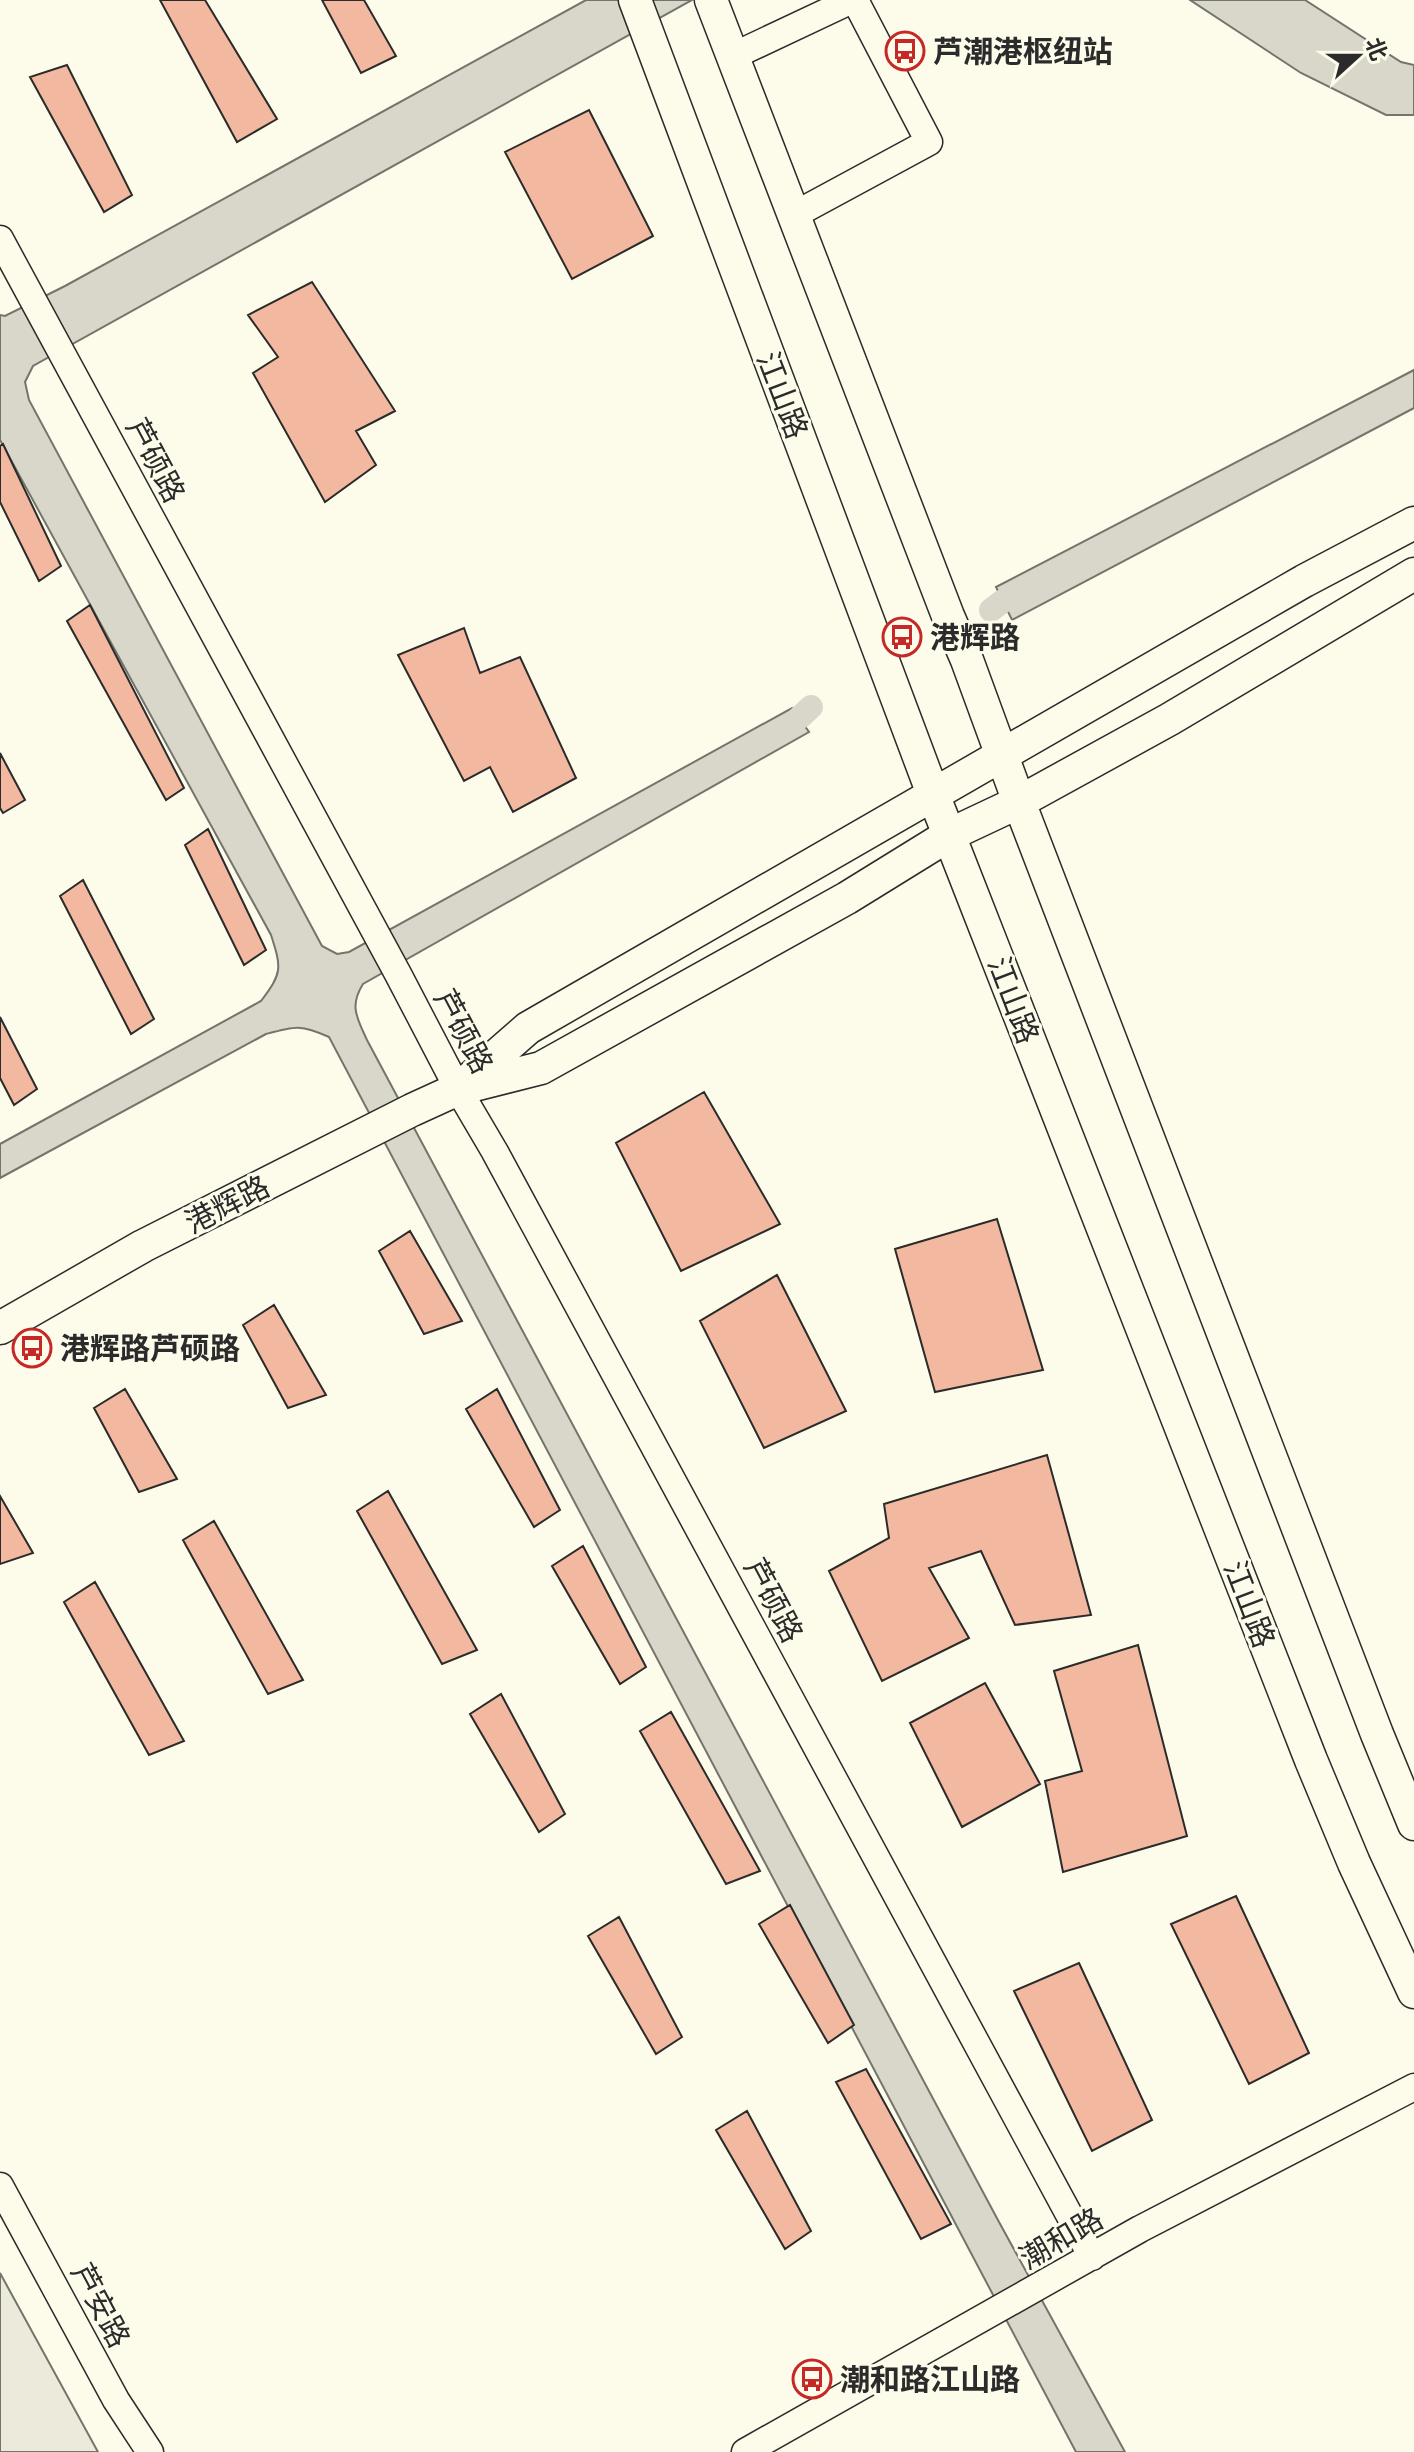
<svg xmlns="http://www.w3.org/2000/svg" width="1414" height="2452" font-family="Mulish,'Noto Sans SC',sans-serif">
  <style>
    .green { fill: #ecebdb; stroke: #74746e; stroke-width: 2 }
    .water { fill: #d8d7c9; stroke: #74746e; stroke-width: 2 }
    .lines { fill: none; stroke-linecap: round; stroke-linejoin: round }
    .canal { stroke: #d8d7c9; stroke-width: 24 }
    .building { fill: #f2b8a0; stroke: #2b2b2b; stroke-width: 2 }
    .minor-casing { stroke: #2b2b2b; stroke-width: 29 }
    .major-casing { stroke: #2b2b2b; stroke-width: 35 }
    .minor { stroke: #fdfbea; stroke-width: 26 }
    .major { stroke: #fdfbea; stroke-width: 32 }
    .labels { text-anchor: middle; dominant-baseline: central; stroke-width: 6; stroke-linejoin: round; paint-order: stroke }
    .poi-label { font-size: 30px; font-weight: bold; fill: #2b2b2b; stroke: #fdfbea; text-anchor: start }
    .street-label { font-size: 30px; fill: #2b2b2b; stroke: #fdfbea }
  </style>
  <rect width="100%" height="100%" fill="#fdfbea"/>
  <!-- green -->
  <path class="green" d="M0,2273l98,179h-98z"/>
  <!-- water -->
  <path class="water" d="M586,0h106l-659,366 -8,16 4,18 293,546 15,8 12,-2 443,-244 17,24 -446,252c-14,22 -6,34 4,56l632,1182 126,230h-49l-747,-1415c-28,-13 -34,-11 -63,-3l-266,144v-34l261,-143c21,-28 21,-32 10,-66l-271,-495v-125l5,1 60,-30z
    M1190,0h115l96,62 13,3v50h-28l-85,-42z
    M1414,370v38l-402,212 -16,-33z"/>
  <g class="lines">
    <!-- canal -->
    <path class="canal" d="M991,610l12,-9
      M799,718l12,-11"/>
  </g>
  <!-- building -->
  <path class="building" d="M160,0h45l72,119 -40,23z
    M322,0h42l32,56 -35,17z
    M67,65l65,130 -28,17 -74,-135z
    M589,110l64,126 -81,43 -67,-127z
    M312,282l83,129 -39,20 20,34 -51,37 -72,-129 25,-16 -30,-42z
    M3,444l58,122 -22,15 -39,-79v-56z
    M90,605l94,183 -18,12 -99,-179z
    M464,628l16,45 40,-16 56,121 -63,34 -23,-45 -26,14 -66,-126z
    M0,753l25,47 -22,13 -3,-5z
    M208,829l58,121 -22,15 -59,-120z
    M83,880l71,139 -23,15 -71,-138z
    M0,1017l37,72 -23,16 -14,-27z
    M704,1092l76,132 -99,47 -65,-128z
    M997,1219l46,151 -108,22 -40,-143z
    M410,1231l52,90 -38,13 -45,-83z
    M777,1275l69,136 -82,37 -64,-127z
    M274,1305l52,90 -38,13 -45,-83z
    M125,1389l52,90 -38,13 -45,-84z
    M497,1389l63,121 -26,17 -68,-118z
    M1047,1455l44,160 -76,10 -34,-74 -52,17 40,70 -87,43 -53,-110 60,-33 -5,-34z
    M388,1491l89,159 -35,14 -85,-153z
    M0,1496l33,57 -33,11z
    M214,1521l89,159 -35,14 -85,-154z
    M583,1546l63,121 -26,17 -68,-118z
    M95,1582l89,159 -35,14 -85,-153z
    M1138,1645l49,191 -124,36 -18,-91 37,-10 -28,-100z
    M985,1683l55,101 -78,43 -52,-104z
    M501,1694l64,120 -26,18 -69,-118z
    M671,1712l89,159 -34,13 -86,-153z
    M1236,1896l73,157 -60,31 -78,-160z
    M790,1905l64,120 -26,18 -69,-119z
    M619,1917l63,120 -26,17 -68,-118z
    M1079,1963l73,157 -60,31 -78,-160z
    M866,2069l85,155 -30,15 -85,-157z
    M747,2111l64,120 -26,18 -69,-119z"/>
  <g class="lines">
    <!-- minor casing -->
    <g class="minor-casing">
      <path id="minor" d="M733,56l119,-56
        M794,215l135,-73 -74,-142
        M0,239l398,735 60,115 37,63 597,1105
        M0,2186l116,214 34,52
        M745,2452l395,-223 274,-142"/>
    </g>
    <!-- major casing -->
    <g class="major-casing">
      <path id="major" d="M635,0l298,794 378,966 43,103 60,129
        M711,0l237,616 19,44 52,142 358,932 37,90
        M464,1084l64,-56 776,-447 110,-58
        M0,1328l143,-82 269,-136 46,-21 83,-21 306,-170 102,-63 70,-33 151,-83 244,-145"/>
    </g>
    <!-- minor -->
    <use href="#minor" class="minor"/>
    <!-- major -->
    <use href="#major" class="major"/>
  </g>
  <!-- icons -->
  <defs>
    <g id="bus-ring" transform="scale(2)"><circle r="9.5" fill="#fdfbea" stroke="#c62828" stroke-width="1.5"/><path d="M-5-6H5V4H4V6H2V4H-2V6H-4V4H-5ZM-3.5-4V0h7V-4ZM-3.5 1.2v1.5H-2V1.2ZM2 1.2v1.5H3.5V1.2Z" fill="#c62828"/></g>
  </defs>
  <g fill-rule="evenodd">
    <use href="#bus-ring" x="905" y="51"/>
    <use href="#bus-ring" x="902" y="637"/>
    <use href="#bus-ring" x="32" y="1348"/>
    <use href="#bus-ring" x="812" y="2379"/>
  </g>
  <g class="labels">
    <!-- poi labels -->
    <g class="poi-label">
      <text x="933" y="51">芦潮港枢纽站</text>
      <text x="930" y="637">港辉路</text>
      <text x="60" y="1348">港辉路芦硕路</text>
      <text x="840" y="2379">潮和路江山路</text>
    </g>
    <!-- street labels -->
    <g class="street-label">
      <text transform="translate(783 395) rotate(69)">江山路</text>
      <text transform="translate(156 460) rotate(62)">芦硕路</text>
      <text transform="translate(1014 1000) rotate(69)">江山路</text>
      <text transform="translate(464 1031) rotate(62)">芦硕路</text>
      <text transform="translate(227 1204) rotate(-27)">港辉路</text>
      <text transform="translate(774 1600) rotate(62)">芦硕路</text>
      <text transform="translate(1250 1604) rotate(69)">江山路</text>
      <text transform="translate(1061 2238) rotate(-30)">潮和路</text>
      <text transform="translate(101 2305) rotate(62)">芦安路</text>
    </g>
  </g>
  <!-- north arrow -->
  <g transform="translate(1358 56) rotate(69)" stroke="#fdfbea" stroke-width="6" paint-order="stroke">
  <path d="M0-6L14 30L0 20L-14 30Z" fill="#2b2b2b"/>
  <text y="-12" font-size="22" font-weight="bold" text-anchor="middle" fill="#2b2b2b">北</text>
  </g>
</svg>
